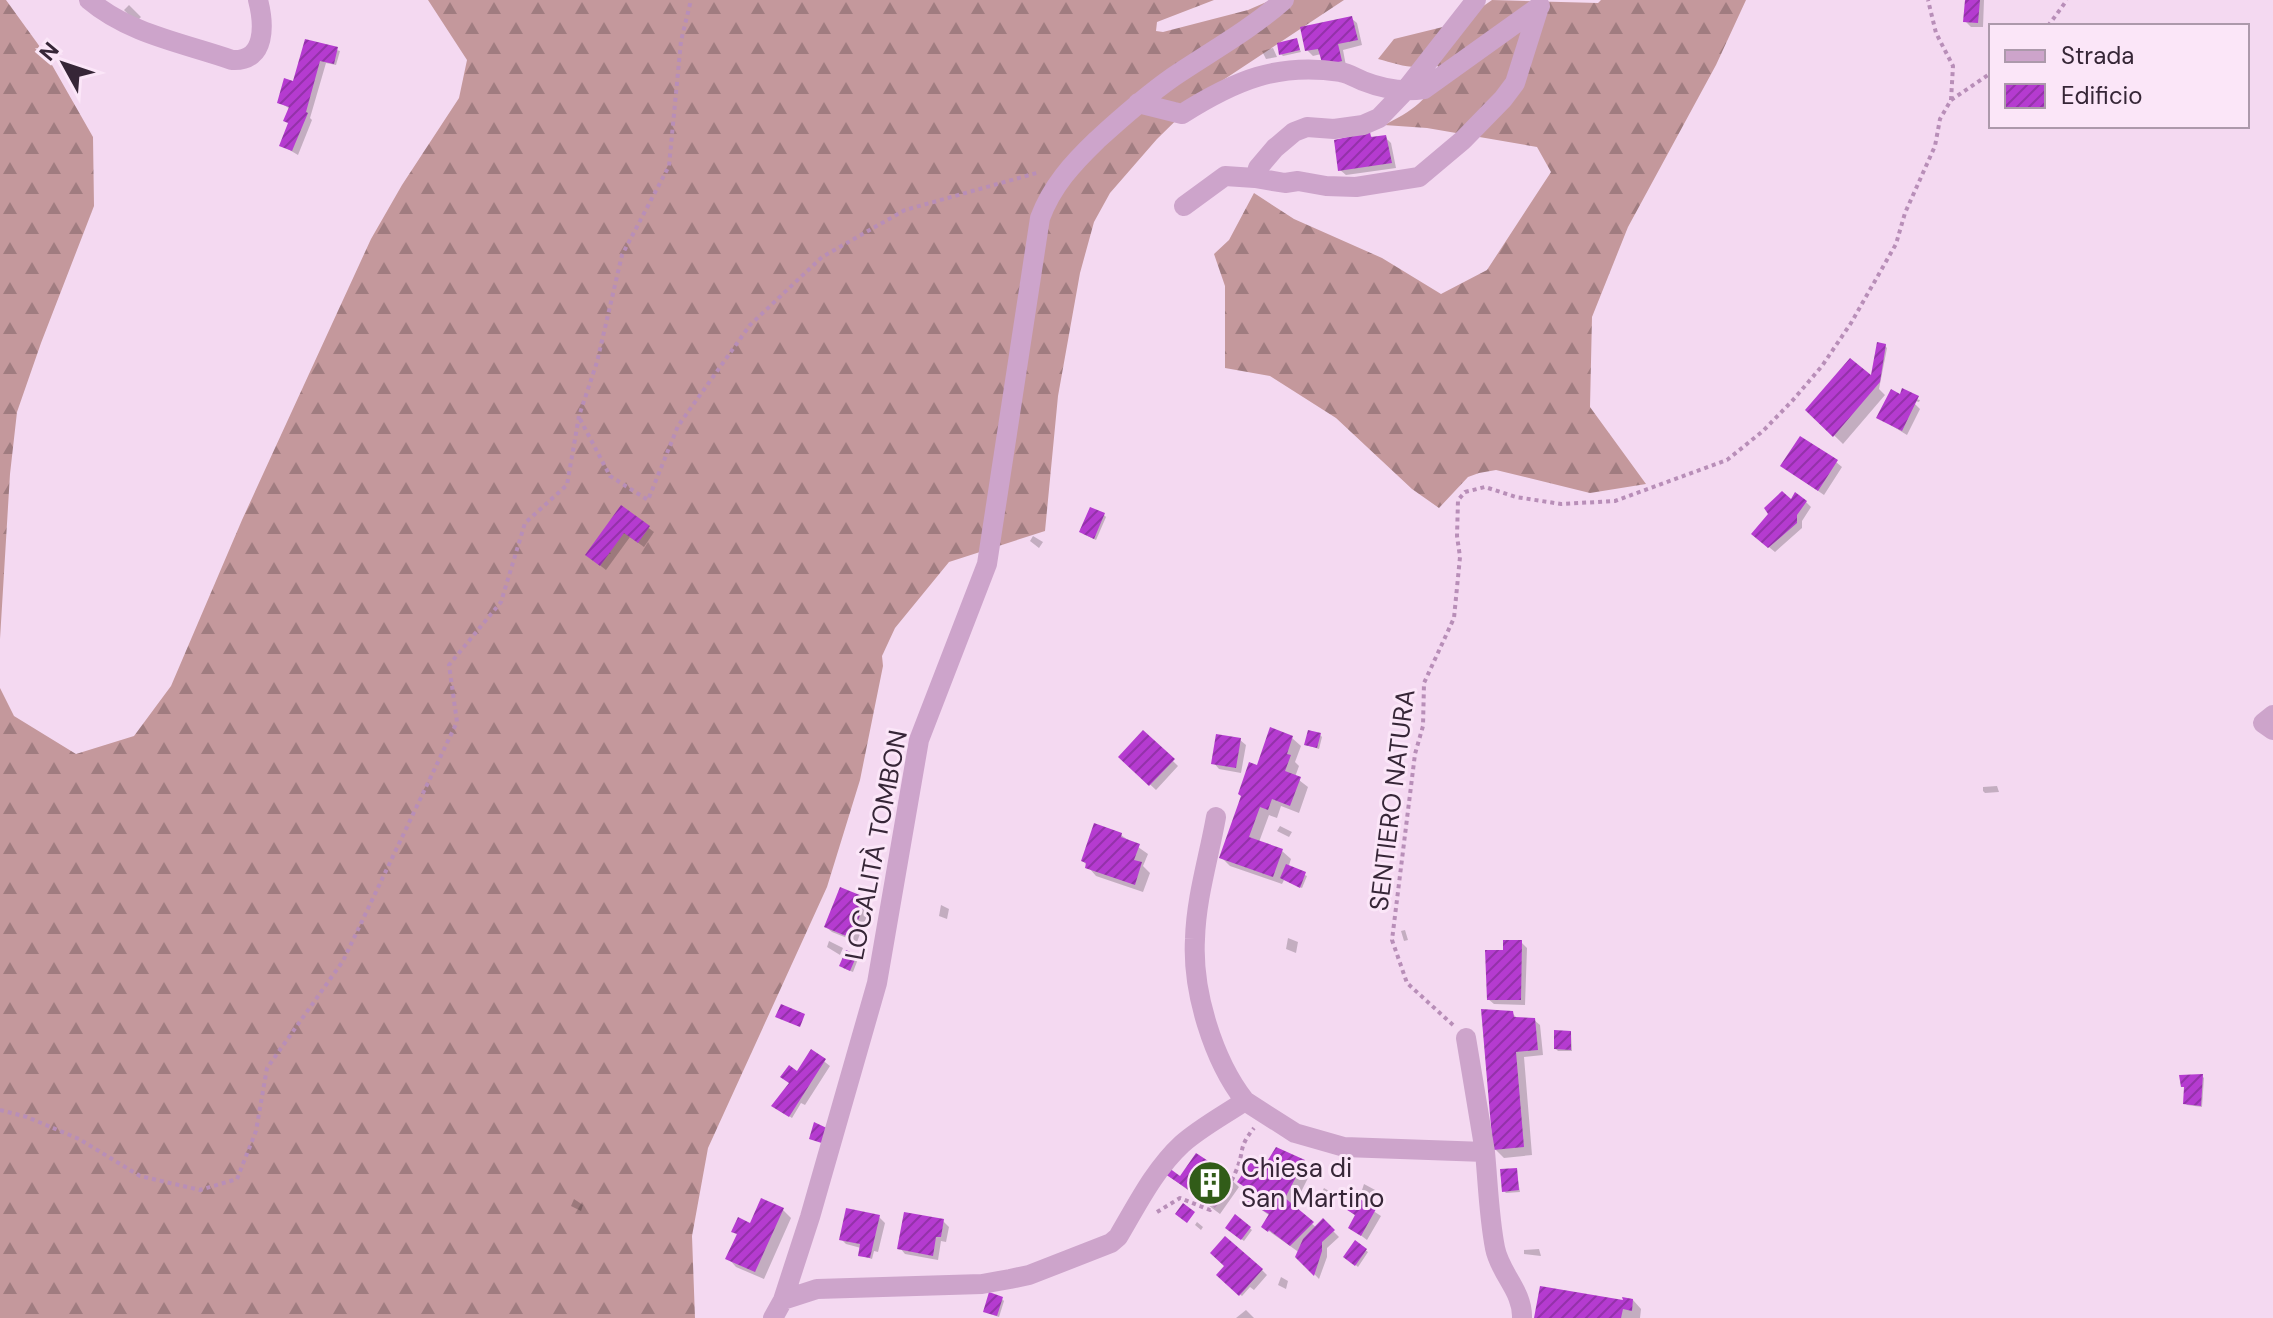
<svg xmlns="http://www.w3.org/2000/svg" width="2273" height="1318" font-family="'DM Sans',sans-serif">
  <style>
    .forest { fill: url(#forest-firs) }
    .shadow { fill: #0003 }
    .building { fill: url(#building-hatch) }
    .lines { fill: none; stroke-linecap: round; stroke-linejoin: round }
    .path { stroke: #b88eb8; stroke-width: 4; stroke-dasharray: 4 4; stroke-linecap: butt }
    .street { stroke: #cda4cb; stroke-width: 20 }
    .labels { text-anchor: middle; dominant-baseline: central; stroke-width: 6; stroke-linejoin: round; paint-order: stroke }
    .street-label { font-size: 26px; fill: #362637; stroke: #fbe6f8 }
    .poi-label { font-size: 26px; fill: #362637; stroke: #fbe6f8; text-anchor: start }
  </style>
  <defs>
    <pattern id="forest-firs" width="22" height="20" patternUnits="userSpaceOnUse" patternTransform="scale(2)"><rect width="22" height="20" fill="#c4989c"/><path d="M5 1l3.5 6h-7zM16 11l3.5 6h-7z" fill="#a07c80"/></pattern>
    <pattern id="building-hatch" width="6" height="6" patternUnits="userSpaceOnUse" patternTransform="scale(2)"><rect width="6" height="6" fill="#b53bd0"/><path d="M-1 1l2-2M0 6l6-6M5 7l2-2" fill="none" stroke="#9431aa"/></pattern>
  </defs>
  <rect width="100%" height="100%" fill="#f4d9f1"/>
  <!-- forest -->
  <path class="forest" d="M0,0h6l42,58 45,79 1,69 -53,137 -24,69 -7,62 -10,165z
    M428,0h786l-57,22 -1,9 7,1 85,-22 23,-10h73l-139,92 -48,47 -47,54 -16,29 -14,51 -22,123 -13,135 -96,31 -54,66 -13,28 1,10 -23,114 -33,107 -119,261 -16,88 3,82h-695v-630l14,28 62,38 58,-18 37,-50 71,-166 129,-281 31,-54 57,-87 8,-38z
    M1492,0l106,3 3,-3h145l-30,65 -88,162 -36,90 -2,90 56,77 -56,9 -94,-23 -17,3 -11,4 -29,31 -27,-19 -76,-71 -66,-42 -45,-8v-82l-11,-32 15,-14 25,-47 40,26 88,39 59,36 46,-24 64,-98 -14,-25 -110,-19 -43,-3c25,-12 50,-27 55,-57l-4,-5c-19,9 -37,1 -57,-4l16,-20 65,-16z"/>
  <!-- shadow -->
  <path class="shadow" d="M1967,0h17l-1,27h-12l-6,-6z
    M129,5l12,12 -5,5 -12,-12z
    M1351,18l6,5 5,22 -19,5 3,16 -25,-12 -8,2 -6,-6z
    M306,41l34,10 -4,14 -10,-2 -16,55 2,2 -14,35 -17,-10 9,-21v-15l-11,-7 15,-19z
    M1296,41l5,11 -18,4 -2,-2z
    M1273,48l4,9 -11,2 -4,-8z
    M1370,135l4,4 11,-2 6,6 5,25 -50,7 -6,-5z
    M1885,346l2,2 -8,41 6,6 -42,49 -35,-34 65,-32z
    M1901,396l19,4 -1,2 -8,-2 9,9 -13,26 -28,-17z
    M1836,462l6,5 -18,28 -42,-29z
    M1806,502l5,5 -9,14v7l-27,24 -16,-13 33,-36z
    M622,508l32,24 -10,15 -14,-10 -24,33 -13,-10z
    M1104,515l2,2 -10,23 -13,-6z
    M1033,536l10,6 -4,6 -9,-7z
    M1144,733l34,33 -22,24 -35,-33z
    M1320,735l2,2 -3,12 -13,-4z
    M1292,738l9,8 -6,16 4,4 -4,11 13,10 -9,26 -18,-7 -4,12 -8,-3 -10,27 23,9 9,8 -3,9 19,8 -5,12 -18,-8 -2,4 -52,-18 -9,-9 37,-90z
    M1240,740l6,5 -5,28 -22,-4 -5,-6z
    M1997,786l2,6 -14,1 -2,-2v-4z
    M1280,826l12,6 -3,5 -12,-6z
    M1121,835l27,19 -5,12 7,7 -7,19 -47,-16 -13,-15z
    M866,900l5,5 -14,37 -25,-10 -6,-5z
    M941,905l8,4 -2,10 -8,-3z
    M1405,930l3,10 -4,1 -3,-10z
    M1288,938l10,4 -2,11 -10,-4z
    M829,941l14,7 -3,7 -13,-8z
    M1521,942l6,6 -2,57 -31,-1 -6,-5 13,-47z
    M847,953l11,6 -5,13 -10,-4z
    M1512,1013l6,6 16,1 6,5 3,30 -19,2 8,98 -28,3 -9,-9z
    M1571,1033l1,18h-14l-2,-2z
    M812,1052l18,14 -25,39 -4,-2 -9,15 -17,-11z
    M2202,1076l2,2 -2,29 -15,-2 -2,-2z
    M1197,1155l30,21 12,11 -19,27 -47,-35 7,-1z
    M1304,1162l8,8 -19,38 24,20 6,-7 16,16 -12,11v9l-8,22 -21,-22 2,-4 -37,-26 7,-11 -22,-16 14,-30z
    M1516,1170l4,22 -14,1 -2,-2z
    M1364,1184l13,7 -2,6 -13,-7z
    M1324,1188l10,6 -3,6 -10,-6z
    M1352,1197l29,19 -14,24 -16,-12 6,-11 -11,-9z
    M574,1199l9,6 -2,6 -10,-5z
    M783,1210l8,8 -27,61 -28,-12 -8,-9 10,-22 -4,-5z
    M879,1217l6,6 -7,29 -4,-1 -2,8 -12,-4 1,-7 -15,-4 -5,-5z
    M1236,1217l16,13 -8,11 -17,-13z
    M943,1221l6,6 -3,15 -5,-1 -3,19 -33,-6 -5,-6z
    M1197,1222l6,5 -2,3 -6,-5z
    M1356,1243l12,9 -10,15 -13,-11z
    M1539,1249l2,7 -17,-2v-4z
    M1262,1270l5,5 -13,15 -4,-3 -8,9 -23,-21z
    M1281,1277l7,4 -2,8 -8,-4z
    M1002,1299l2,2 -5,16 -12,-4z
    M1633,1300l8,9 -1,9h-104z
    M1246,1310l8,8h-18z"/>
  <!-- building -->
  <path class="building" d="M1965,0h15l-2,23 -15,-1z
    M1352,16l6,24 -20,4 4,17 -19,5 -5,-17 -13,2 -5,-24z
    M1297,38l3,12 -21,5 -2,-12z
    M305,39l33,8 -4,17 -14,-3 -14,51 2,1 -16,38 -13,-5 9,-23 -5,-2 6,-14 -12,-4 7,-25 9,3z
    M1370,132l1,5 15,-2 6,28 -54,8 -4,-31z
    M1877,342l9,2 -6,38 -47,55 -28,-27 45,-52 21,17z
    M1902,388l17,8 -17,35 -26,-13 15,-29 9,5z
    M1800,436l38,24 -20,31 -38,-25z
    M1782,491l9,8 4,-7 12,9 -10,14v8l-29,25 -17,-14 17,-20 -4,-6z
    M621,505l29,21 -12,17 -14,-10 -24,33 -15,-11z
    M1090,507l15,6 -11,26 -15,-7z
    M1270,727l23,9 -6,18 4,1 -6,16 16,6 -11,29 -18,-7 -4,11 -8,-3 -11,30 34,12 -10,28 -54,-19 22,-62 -3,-2 11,-32 8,3z
    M1143,730l32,29 -26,27 -31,-29z
    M1308,730l13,3 -4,15 -13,-3z
    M1216,734l25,4 -5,30 -25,-4z
    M1094,823l28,10 -1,4 19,7 -6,16 8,2 -7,23 -50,-17 1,-5 -5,-2z
    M1286,864l20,8 -6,16 -20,-10z
    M840,887l27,11 -16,40 -27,-11z
    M1503,940h19l-1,60h-34l-2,-50h18z
    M846,950l11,5 -7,16 -11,-5z
    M781,1004l24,10 -5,13 -25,-10z
    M1481,1009l32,2 1,6 21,1 3,32 -22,2 8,95 -31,3z
    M1554,1030l17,1v19l-17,-1z
    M811,1049l15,10 -37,58 -18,-11 18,-23 -9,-6 9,-12 8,6z
    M2203,1074l-2,32 -18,-2 1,-17h-3l-2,-12z
    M814,1122l19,9 -5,14 -19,-6z
    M1276,1147l29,13 -20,38 29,24 -24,24 -21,-16 -1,2 -7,-5 8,-13 -24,-14 6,-9 -14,-9 14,-20 12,6z
    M1196,1153l32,21 -20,29 -43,-29 4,-6 11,8z
    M1517,1168l2,22 -17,2 -2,-23z
    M1352,1194l24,15 -15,27 -13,-8 7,-13 -11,-7z
    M761,1198l23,10 -29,64 -30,-13 12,-25 -6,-2 7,-15 12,6z
    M1183,1203l12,9 -8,11 -12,-9z
    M846,1208l34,7 -10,43 -12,-2 2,-12 -21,-4z
    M904,1212l40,7 -3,18h-5l-3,19 -36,-7z
    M1235,1214l16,13 -10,13 -16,-12z
    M1323,1218l12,12 -13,12v9l-8,25 -19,-19 8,-18z
    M1225,1236l38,33 -24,27 -23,-21 8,-9 -14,-13z
    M1355,1240l12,9 -12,17 -12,-9z
    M1540,1286l83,14 -1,-3 11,2 -1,12 -9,-2 -2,9h-87z
    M989,1292l14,5 -6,19 -14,-4z"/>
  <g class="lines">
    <!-- path -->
    <path class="path" d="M2048,26l19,-26
      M1951,100l40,-27
      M580,419l30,57 38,24 30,-74 72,-101 72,-68 83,-47 135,-38
      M1453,1025l-46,-42 -15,-43 23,-186 8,-28 1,-43 30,-65 6,-61 -3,-21 1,-36 7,-8 20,-5 31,10 45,7 54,-3 112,-41 36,-29 30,-31 29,-34 29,-43 45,-79 9,-31 30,-67 5,-27 11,-19 2,-34 -17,-33 -8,-33
      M0,1110l27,7 52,22 61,37 60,14 37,-11 19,-48 11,-63 76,-107 114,-239 -8,-57 52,-63 24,-79 42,-38 12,-69 18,-54 25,-107 47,-89 12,-125 10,-41
      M1157,1212l23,-14 30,12c11,-11 20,-24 26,-39 9,-20 1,-22 18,-43"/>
    <!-- street -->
    <path class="street" d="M89,0c40,34 94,43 143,60 35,2 32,-37 26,-60
      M1476,0l-72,92 -25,26 -16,7 -29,4 -27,-2 -13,5 -19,16 -17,20 -3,10 30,5 13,-2 28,5 30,1 63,-10 44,-37 40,-41 12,-16 23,-73
      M1138,103l44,11c52,-33 96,-52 158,-42 8,1 16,6 23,9 20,8 41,11 61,8l116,-83
      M1184,206l41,-30 30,2
      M2273,715l-10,8 10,7
      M1216,817c-7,40 -20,81 -21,122 -3,52 18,121 50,162
      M1466,1038l19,114
      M783,1300l34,-11 165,-5 28,-5 19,-4 82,-32 7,-6c19,-32 36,-67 64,-93 18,-16 42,-29 63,-43l50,32 49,14 141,5c3,32 4,65 10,96 5,26 28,43 27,70
      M773,1318l10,-18 27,-83 67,-234 42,-243 68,-176 53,-346c12,-32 32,-54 57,-78 24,-22 49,-44 76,-63 37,-25 77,-47 111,-77"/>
  </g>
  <!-- icons -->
  <defs>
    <g id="building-disc" transform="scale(2.3)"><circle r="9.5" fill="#315c18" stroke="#fbe6f8"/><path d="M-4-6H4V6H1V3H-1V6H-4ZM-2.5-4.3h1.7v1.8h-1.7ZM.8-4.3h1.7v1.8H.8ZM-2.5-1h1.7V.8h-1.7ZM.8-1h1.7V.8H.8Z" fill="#fff"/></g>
  </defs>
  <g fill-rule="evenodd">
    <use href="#building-disc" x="1210" y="1183"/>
  </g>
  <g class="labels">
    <!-- street labels -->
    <g class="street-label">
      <text transform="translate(1392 800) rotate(-83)">SENTIERO NATURA</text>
      <text transform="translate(876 845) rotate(-79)">LOCALITÀ TOMBON</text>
    </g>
    <!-- poi labels -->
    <g class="poi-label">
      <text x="1241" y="1168">Chiesa di<tspan x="1241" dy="30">San Martino</tspan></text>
    </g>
  </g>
  <!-- legend -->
  <rect x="1989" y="24" width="260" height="104" fill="#fbe6f8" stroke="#ac99ab" stroke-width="2"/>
  <rect x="2005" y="50" width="40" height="12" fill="#cda4cb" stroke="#ac99ab" stroke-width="2"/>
  <text x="2061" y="64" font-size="24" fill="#362637">Strada</text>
  <rect x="2005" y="84" width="40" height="24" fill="url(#building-hatch)" stroke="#ac99ab" stroke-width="2"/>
  <text x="2061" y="104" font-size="24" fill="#362637">Edificio</text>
  <!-- north arrow -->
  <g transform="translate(64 64) rotate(310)" stroke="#fbe6f8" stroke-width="6" paint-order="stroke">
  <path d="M0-6L14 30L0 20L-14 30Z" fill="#362637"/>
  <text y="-12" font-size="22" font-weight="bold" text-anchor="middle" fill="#362637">N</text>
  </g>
</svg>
